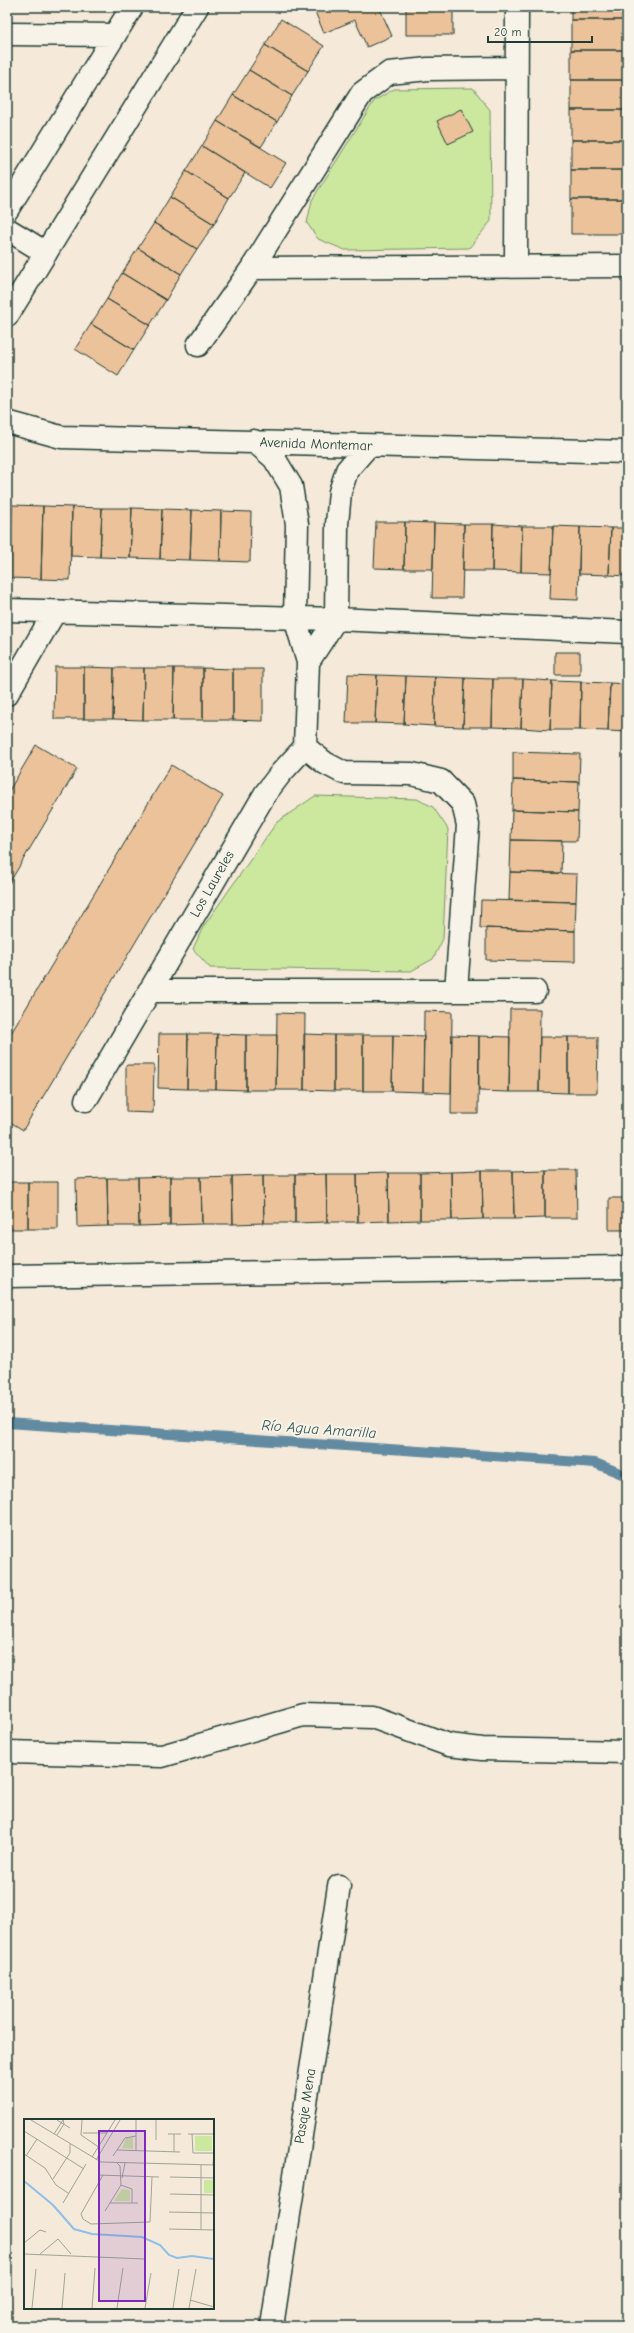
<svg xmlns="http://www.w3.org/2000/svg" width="634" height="2333" font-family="'Comic Neue',sans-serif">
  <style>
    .green { fill: #cce89e; stroke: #769269 }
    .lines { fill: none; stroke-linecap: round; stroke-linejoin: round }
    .stream { stroke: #628ba1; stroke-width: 10 }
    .building { fill: #ecc29b; stroke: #1f3d34 }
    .street-casing { stroke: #1f3d34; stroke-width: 25 }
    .street { stroke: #f7f3e8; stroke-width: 22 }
    .labels { text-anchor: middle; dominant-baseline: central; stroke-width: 4; stroke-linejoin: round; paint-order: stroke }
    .street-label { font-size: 14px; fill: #1f3d34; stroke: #f7f3e8 }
    .water-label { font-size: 15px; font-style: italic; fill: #355758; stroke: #f7f3e8 }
    .inset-river { fill: none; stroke: #8ebfea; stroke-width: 2 }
    .inset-road { fill: none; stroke: #9fa497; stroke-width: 1 }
    .view { fill: #7b2cbf; fill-opacity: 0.15; stroke: #7b2cbf; stroke-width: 2 }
    .inset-edge { fill: none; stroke: #1f3d34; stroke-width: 2 }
  </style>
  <rect width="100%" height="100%" fill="#f5e9d9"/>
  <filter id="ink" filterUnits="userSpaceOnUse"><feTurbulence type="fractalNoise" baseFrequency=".025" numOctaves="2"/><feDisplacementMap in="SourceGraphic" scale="8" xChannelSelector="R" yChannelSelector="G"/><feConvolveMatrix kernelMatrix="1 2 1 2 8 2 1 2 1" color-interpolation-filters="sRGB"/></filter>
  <g filter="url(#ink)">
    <!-- green -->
    <path class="green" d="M473,88l17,22 1,111 -22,27 -124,2 -27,-11 -11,-16 5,-23 62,-99 20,-12z
      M315,796l102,3 16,8 15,22 -5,110 -10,20 -22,12 -201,-3 -17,-19 10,-22 74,-105z"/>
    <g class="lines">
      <!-- stream -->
      <path class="stream" d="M7,1423l588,40 32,13"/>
    </g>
    <!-- building -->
    <path class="building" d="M313,7h66l13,29 -25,11 -12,-27 -31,13z
      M406,7h47v28h-47z
      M571,7h56v13h-56z
      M281,19l43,27 -16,25 -43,-26z
      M571,20h56v30h-56z
      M265,45l43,26 -16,25 -43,-26z
      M571,50h56v30h-56z
      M249,70l43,26 -15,26 -44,-27z
      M571,80h56v30h-56z
      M233,95l44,27 -16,25 -44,-26z
      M461,109l12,23 -25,12 -11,-23z
      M571,110h56v30h-56z
      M217,121l69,42 -16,25 -68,-42z
      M571,140h56v30h-56z
      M202,146l43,27 -16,25 -43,-27z
      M571,170h56v29h-56z
      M186,171l43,27 -15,26 -44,-27z
      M170,197l44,27 -17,25 -43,-26z
      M571,199h56v35h-56z
      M154,223l43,26 -16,25 -43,-26z
      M138,248l43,26 -15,26 -44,-27z
      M122,273l44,27 -16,25 -43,-26z
      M107,299l43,26 -16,25 -43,-26z
      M91,324l43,26 -16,26 -43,-27z
      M7,505h5l-1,49h-4z
      M12,505l31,1 -2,73 -31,-1z
      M43,506l29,1 -2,73 -29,-1z
      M72,507l30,1 -2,49 -29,-1z
      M102,508h30l-2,50 -30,-1z
      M132,508l30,1 -2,50 -30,-1z
      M162,509l30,1 -2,50 -30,-1z
      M192,510l29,1 -1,50 -30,-1z
      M221,511l30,1 -1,50 -30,-1z
      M376,522h29l-1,47 -30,-1z
      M405,522l29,1 -1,46h-29z
      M434,523l30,1 -2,74h-30z
      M464,524h29l-1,47h-29z
      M493,524l29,2 -1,46 -29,-1z
      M522,526h31l-2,47 -30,-1z
      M553,526l27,1 -2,73 -28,-1z
      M580,527l31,1 -2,47 -30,-1z
      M611,528h16v48l-18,-1z
      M555,652h25v23h-25z
      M55,667h29v52h-30z
      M84,667l30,1 -1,51h-29z
      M114,668h30l-1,52 -30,-1z
      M144,668h30l-1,52h-30z
      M174,668h29v52h-30z
      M203,668l30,1v51h-30z
      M233,669h30v52l-30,-1z
      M348,674l29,1 -2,48h-29z
      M377,675l29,1 -2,48 -29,-1z
      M406,676l29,1 -1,49 -30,-2z
      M435,677l30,1 -2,49 -29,-1z
      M465,678l28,1 -1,48h-29z
      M493,679h30l-2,49 -29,-1z
      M523,679l29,2 -2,49 -29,-2z
      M552,681l29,1 -1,48h-30z
      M581,682l29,1 -2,48 -28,-1z
      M610,683l17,1v48l-19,-1z
      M36,745l41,24 -70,118v-93z
      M513,752l67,2 -1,28 -66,-2z
      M171,765l52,31 -200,334 -16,-10v-80z
      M513,780l66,2 -1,30 -66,-2z
      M512,810l66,2 -1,29 -66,-1z
      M511,840l51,1 -1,32 -51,-1z
      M510,872l67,2 -1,28 -67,-2z
      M481,900l95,2 -1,29 -95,-3z
      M486,928l89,3v31l-89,-2z
      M510,1009h30l-1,83h-30z
      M424,1011l28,1 -1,81 -28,-1z
      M277,1013l28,1 -1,76h-28z
      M159,1034h29l-1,55 -29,-1z
      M188,1034h29l-1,55h-29z
      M217,1034l29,1v55l-30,-1z
      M304,1034l30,1v56l-30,-1z
      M246,1035h31l-1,55h-30z
      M334,1035h29v56h-29z
      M363,1035h30l-1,56h-29z
      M393,1035l31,1 -1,56 -31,-1z
      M452,1035l27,1 -1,78h-27z
      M479,1036l31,1 -1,55 -30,-1z
      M540,1037h28v56l-29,-1z
      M568,1037h30l-1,56h-29z
      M126,1065h28l-1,48 -27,-1z
      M545,1170v48l-31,1 -1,-48z
      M545,1170h31l1,48h-32z
      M482,1171l1,48 -31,1 -1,-48z
      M482,1171h31l1,48h-31z
      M451,1172l1,48h-32v-47z
      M388,1173l1,48 -31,1 -1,-48z
      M388,1173h32v47l-31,1z
      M326,1174l1,48 -32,1v-48z
      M326,1174h31l1,48h-31z
      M263,1175l1,48 -31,1 -1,-48z
      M263,1175h32v48h-31z
      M232,1176l1,48h-31l-1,-47z
      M170,1177v48l-31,1 -1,-48z
      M170,1177h31l1,47 -32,1z
      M107,1178l1,48 -31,1 -1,-48z
      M107,1178h31l1,48h-31z
      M7,1182h21v47h-21z
      M28,1182h30v47h-30z
      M609,1198h18v32h-18z"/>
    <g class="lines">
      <!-- street casing -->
      <g class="street-casing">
        <path id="street" d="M7,34l108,1
          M7,210l125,-203
          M7,229l39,24
          M516,265l1,-258
          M252,268l375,-2
          M7,316l190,-309
          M198,345l54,-77 110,-175 27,-20 39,-4 88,-1
          M7,422l54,15 566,15
          M7,610l329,9 291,13
          M308,662l28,-43 1,-95 3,-32 7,-22 20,-23
          M7,694l47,-81
          M305,747l20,16 19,10 68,1 29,7 22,23 5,21 -12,166
          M149,991h386
          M86,1100l179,-306 16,-21 24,-26 3,-85 -13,-44 2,-94 -6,-38 -17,-28 -20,-17
          M7,1276l620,-9
          M7,1752l155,4 141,-41 69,2 77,28 33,4 145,3
          M272,2326l67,-440"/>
      </g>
      <!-- street -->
      <use href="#street" class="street"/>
    </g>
  </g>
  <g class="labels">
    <!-- street labels -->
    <g class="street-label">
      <text transform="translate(316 444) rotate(2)">Avenida Montemar</text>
      <text transform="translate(212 884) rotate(-60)">Los Laureles</text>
      <text transform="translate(305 2106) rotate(-81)">Pasaje Mena</text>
    </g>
    <!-- water labels -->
    <g class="water-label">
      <text transform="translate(319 1429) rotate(4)">Río Agua Amarilla</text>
    </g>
  </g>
  <!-- overview -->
  <g transform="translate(24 2119)">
    <rect width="190" height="190" fill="#f5e9d9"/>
    <path d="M171,17h17v15h-17zM109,18v12l-11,-1 4,-10zM180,61h10v13h-10zM98,70l8,1v11h-16z" fill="#cce89e"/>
    <path class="inset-river" d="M0,62l29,24 21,24 18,5 50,3 18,8 9,10 8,3 15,-2 22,3"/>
    <path class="inset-road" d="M7,1l70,42 113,3M33,1l13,8M58,1l-1,15 19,13M0,12l60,38M59,14h24M30,15l9,-14M144,15h13M150,15v18M164,15h26M168,15l1,19h21M33,16l7,-11 -1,-4M132,21v-20M93,31l63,2M112,31v-30M0,35l21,14 11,17 12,8M2,37l11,-17M89,37l12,-18 11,-2M68,38l23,-37M72,41l24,-40M189,46l1,-13M74,56l61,2M79,56l-22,39 2,5 8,5 59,-2 2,-45M146,58l44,1M98,59l3,-15M29,60l17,-26v-9M97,66l11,4v14M146,75l44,1M39,84l23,-39M86,84h28M81,92l16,-26 -1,-19 -3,-3M145,93l45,1M145,110l45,1M177,111v-65M0,124l16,-13 6,2M0,135l121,5M16,135l18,-15 13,15M166,181l24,7M8,189l4,-39M38,189l3,-35M68,189l3,-40M93,189l6,-40M121,189l6,-35M149,189l6,-39M165,189l7,-39"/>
    <path class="view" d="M75,12h46v170h-46z"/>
    <rect width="190" height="190" class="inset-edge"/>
  </g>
  <!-- margin -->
  <rect width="634" height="2333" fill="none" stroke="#f7f3e8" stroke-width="24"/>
  <rect x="12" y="12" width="610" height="2309" fill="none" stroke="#1f3d34" stroke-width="1.5" filter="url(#ink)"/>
  <!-- scale -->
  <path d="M488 36v6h104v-6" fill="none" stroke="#1f3d34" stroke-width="2"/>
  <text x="494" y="36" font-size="12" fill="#1f3d34" stroke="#f7f3e8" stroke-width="3" paint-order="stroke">20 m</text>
</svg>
